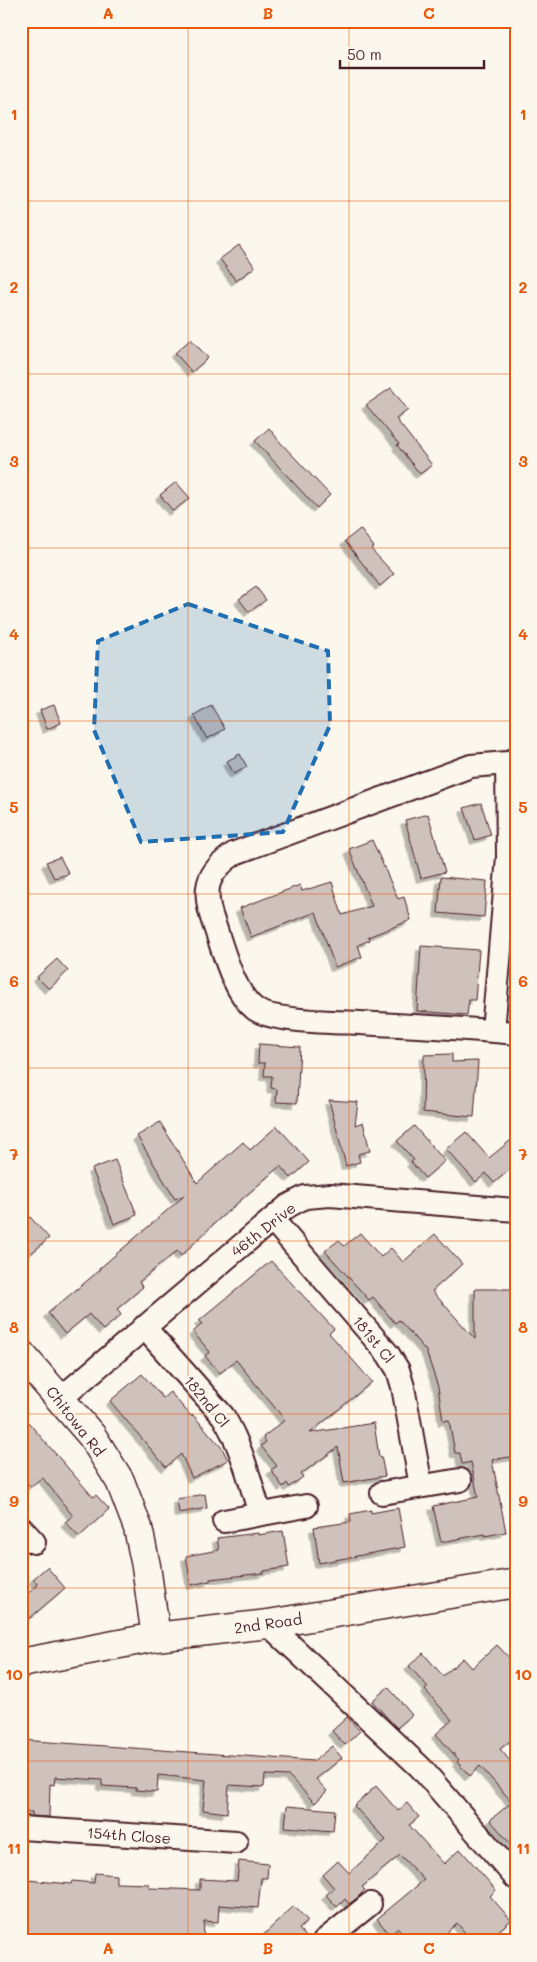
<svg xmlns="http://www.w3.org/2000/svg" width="537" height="1962" font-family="Mali,sans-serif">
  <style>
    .building { fill: #cfc2bc; stroke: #4a1f2b; filter: url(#shadow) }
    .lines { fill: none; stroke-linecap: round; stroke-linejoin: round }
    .street-casing { stroke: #4a1f2b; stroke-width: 26 }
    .secondary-casing { stroke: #4a1f2b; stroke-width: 31 }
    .street { stroke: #fbf7ec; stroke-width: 22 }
    .secondary { stroke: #fbf7ec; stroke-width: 28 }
    .marked { fill: #1f6fb2; fill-opacity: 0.2; stroke: #1f6fb2; stroke-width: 4; stroke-dasharray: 10 6; stroke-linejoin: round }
    .grid { fill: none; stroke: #e8590c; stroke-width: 1; stroke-opacity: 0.55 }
    .labels { text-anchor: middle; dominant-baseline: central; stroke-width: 4; stroke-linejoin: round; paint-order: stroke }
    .street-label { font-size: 15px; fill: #4a1f2b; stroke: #fbf7ec }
    .neatline { fill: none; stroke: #e8590c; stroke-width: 2 }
    .grid-label { font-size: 16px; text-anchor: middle; font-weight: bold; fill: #e8590c }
  </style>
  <defs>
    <filter id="shadow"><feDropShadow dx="-4.5" dy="4.5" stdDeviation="0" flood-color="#0004"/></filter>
  </defs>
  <rect width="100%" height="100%" fill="#fbf7ec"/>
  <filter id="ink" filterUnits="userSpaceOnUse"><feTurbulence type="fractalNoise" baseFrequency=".02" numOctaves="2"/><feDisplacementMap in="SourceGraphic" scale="10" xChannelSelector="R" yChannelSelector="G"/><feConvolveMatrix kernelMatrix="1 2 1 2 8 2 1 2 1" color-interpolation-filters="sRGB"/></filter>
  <g filter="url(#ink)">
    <!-- building -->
    <path class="building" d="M239,245l16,22 -19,14 -16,-22z
      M191,339l17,19 -16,14 -17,-19z
      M391,388l17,22 -12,9 36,46 -12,9 -23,-29 2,-1 -33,-39z
      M269,428l11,14 50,53 -13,13 -62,-67z
      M176,482l14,16 -17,13 -13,-16z
      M360,529l14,18 -3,2 23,25 -14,12 -35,-45z
      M256,587l10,13 -17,12 -10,-13z
      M54,705l7,18 -14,6 -7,-19z
      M211,705l14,24 -18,10 -13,-24z
      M240,754l7,13 -13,7 -7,-13z
      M481,803l10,32 -16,5 -11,-32z
      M428,814l17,58 -24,6 -16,-58z
      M372,840l26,59 6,-2 7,23 -43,17 2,3 -12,5 4,12 -27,10 -19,-55 -65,25 -11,-29 60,-23 2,6 30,-9 10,33 30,-9 -23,-57z
      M60,857l9,17 -15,4 -8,-16z
      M441,877l46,4 -3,36 -46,-4z
      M421,946l58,4 -4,50h-6l-2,15 -50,-4z
      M57,959l11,12 -19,18 -12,-12z
      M259,1044l41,3 -3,56 -21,-1 1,-13 -6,-1 1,-12h-8l1,-13h-7z
      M452,1054v8l26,-1 -4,56 -51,-5 1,-57z
      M329,1100l29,2 -3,23 8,-3 7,29 -12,3 2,8 -14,4z
      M160,1122l37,61 46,-41 7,8 27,-24 32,36 -18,16 -11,-12 -61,53 -38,37 -4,-5 -38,31 4,5 -26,22 4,6 -18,15 -14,-16 -24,20 -17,-21 52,-43 -1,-1 86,-74 -10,4 -38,-63z
      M414,1126l31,35 -20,17 -14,-16 3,-2 -17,-19z
      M466,1132l23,26 27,-22v28l-22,19 -8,-10 -10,9 -30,-33z
      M115,1160l22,55 -23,9 -22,-55z
      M21,1207l28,31 -28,24z
      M360,1233l21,24 10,-9 12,14 32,-28 27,30 -30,27 43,48v-50h41v167l-24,4 14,72 -21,4v-2l-44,8 -8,-36 45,-9 -7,-35 -9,2 -2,-11h-5l-6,-33 -6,1 -5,-34 -12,-36 -27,-31 -4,3 -22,-26 -4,3 -44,-49 14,-11 5,6z
      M271,1261l63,68 -5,4 43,49 -62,51 64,-10 5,34 2,-1 4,20 -41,7 -6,-36 -37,27 2,3 -14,10 -2,-4 -4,4 -12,-17 6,-4 -16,-20 5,-4 -3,-5 22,-17 -49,-60 -16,13 -15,-17 5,-4 -17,-20 9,-8 -3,-3z
      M142,1374l21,24 7,-6 21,24 2,-1 29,33 6,12 -36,18 -11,-24 -15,13 -56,-66z
      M21,1414l72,83 3,-2 13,14 -30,28 -14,-15 8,-6 -31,-39 -11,10 -10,-11z
      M205,1494l2,14 -28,5 -2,-14z
      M398,1508l7,39 -86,16 -5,-36 37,-5 -1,-8 21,-4v3z
      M283,1531l6,36 -25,4v2l-54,6v2l-19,4 -5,-29 33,-6 -2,-12 41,-5v2z
      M47,1567l18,21 -35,30 -9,-10v-9l17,-14 -5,-6z
      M497,1645l19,20v71l-16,13 16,19v82l-26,-30 22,-18 -32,-36 -10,10 -13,-14 2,-2 -23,-26 16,-14 -27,-30 3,-3 -19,-21 14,-13 20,23 20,-18 9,10z
      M388,1687l24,28 -15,13 -25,-27z
      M347,1717l13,14 -15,14 -13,-14z
      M21,1740l293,21 18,-15 10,12 -26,21 11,12 -12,12 -26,-27 -24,-1 -1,12 -35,-2 -2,28 -24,-3 3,-30 -48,-5 -1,17 -21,-2v-2l-34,-2v-6l-47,-3 -1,8 -4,-1 -1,33 -17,-1v-4h-11z
      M376,1786l22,25 9,-8 12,14 -10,8 35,39 16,-15 36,41 -6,6 21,24 -24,21h-15l-15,-18 -19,18h-27l-13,-13 -8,7 -13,-16 47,-39 -24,-25 -38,32 3,3 -8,8 -8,6 -4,-5 -8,8 -11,-12 8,-7 -11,-13 15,-14 11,12 37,-33 -32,-34z
      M287,1806l48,4 -2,21 -48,-4z
      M239,1861l29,3 -1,14h-6l-3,30 -39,-3 -1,17 -14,-1 -1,20h-181l5,-61 44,4 1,-3 22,2 1,-10 21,2v8l33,1v4l51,2v-11l37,2z
      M294,1906l14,15 -9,8 11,12h-53z"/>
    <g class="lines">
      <!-- street casing -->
      <g class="street-casing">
        <path id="street" d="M516,759l-9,4 -36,3 -236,87c-30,20 -33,38 -21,71 9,25 19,68 41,85 17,13 82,13 105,14 52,3 104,5 156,10
          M493,1031l15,-174 -1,-94
          M272,1219l116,135 10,16 5,17 18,99
          M144,1327l79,89c19,30 27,66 37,98
          M60,1399l228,-193 17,-9 25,-2 186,15
          M382,1493l78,-13
          M224,1521l82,-15
          M21,1528l13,14
          M268,1624l152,143 96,111
          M21,1828l215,14
          M324,1941l46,-37"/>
      </g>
      <!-- secondary casing -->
      <g class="secondary-casing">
        <path id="secondary" d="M21,1354l71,82 28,45 18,47 8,38 10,71
          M21,1663l135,-26 112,-13 248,-41"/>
      </g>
      <!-- street -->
      <use href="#street" class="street"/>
      <!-- secondary -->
      <use href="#secondary" class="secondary"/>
    </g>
  </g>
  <!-- marked area -->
  <path class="marked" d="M188,604l140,47 2,74 -47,107 -142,10 -47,-112 4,-89z"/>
  <!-- grid -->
  <path class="grid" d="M188,21v1920M349,21v1920M21,201h495M21,374h495M21,548h495M21,721h495M21,894h495M21,1068h495M21,1241h495M21,1414h495M21,1588h495M21,1761h495"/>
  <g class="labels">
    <!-- street labels -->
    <g class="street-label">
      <text transform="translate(263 1229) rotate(-38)">46th Drive</text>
      <text transform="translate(374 1339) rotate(51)">181st Cl</text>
      <text transform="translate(207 1401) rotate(51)">182nd Cl</text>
      <text transform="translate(76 1421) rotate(52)">Chitowa Rd</text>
      <text transform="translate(268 1623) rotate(-8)">2nd Road</text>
      <text transform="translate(129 1835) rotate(4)">154th Close</text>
    </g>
  </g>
  <!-- margin -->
  <rect width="537" height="1962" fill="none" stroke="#fbf7ec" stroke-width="55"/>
  <!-- scale -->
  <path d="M340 60v8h144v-8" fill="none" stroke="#4a1f2b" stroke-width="2.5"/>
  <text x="347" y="60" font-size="15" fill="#4a1f2b" stroke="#fbf7ec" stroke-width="4" paint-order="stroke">50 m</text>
  <rect x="28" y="28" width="482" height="1906" class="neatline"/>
  <g class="grid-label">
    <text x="108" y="19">A</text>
    <text x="268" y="19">B</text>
    <text x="429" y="19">C</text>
    <text x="14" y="120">1</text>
    <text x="523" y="120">1</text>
    <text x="14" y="293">2</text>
    <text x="523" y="293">2</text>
    <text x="14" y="467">3</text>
    <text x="523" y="467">3</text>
    <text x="14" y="640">4</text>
    <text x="523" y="640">4</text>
    <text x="14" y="813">5</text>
    <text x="523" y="813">5</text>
    <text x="14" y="987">6</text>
    <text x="523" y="987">6</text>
    <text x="14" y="1160">7</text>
    <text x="523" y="1160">7</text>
    <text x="14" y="1333">8</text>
    <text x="523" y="1333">8</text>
    <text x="14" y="1507">9</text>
    <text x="523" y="1507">9</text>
    <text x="14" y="1680">10</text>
    <text x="523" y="1680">10</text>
    <text x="14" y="1854">11</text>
    <text x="523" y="1854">11</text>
    <text x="108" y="1954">A</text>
    <text x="268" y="1954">B</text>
    <text x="429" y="1954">C</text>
  </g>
</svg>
